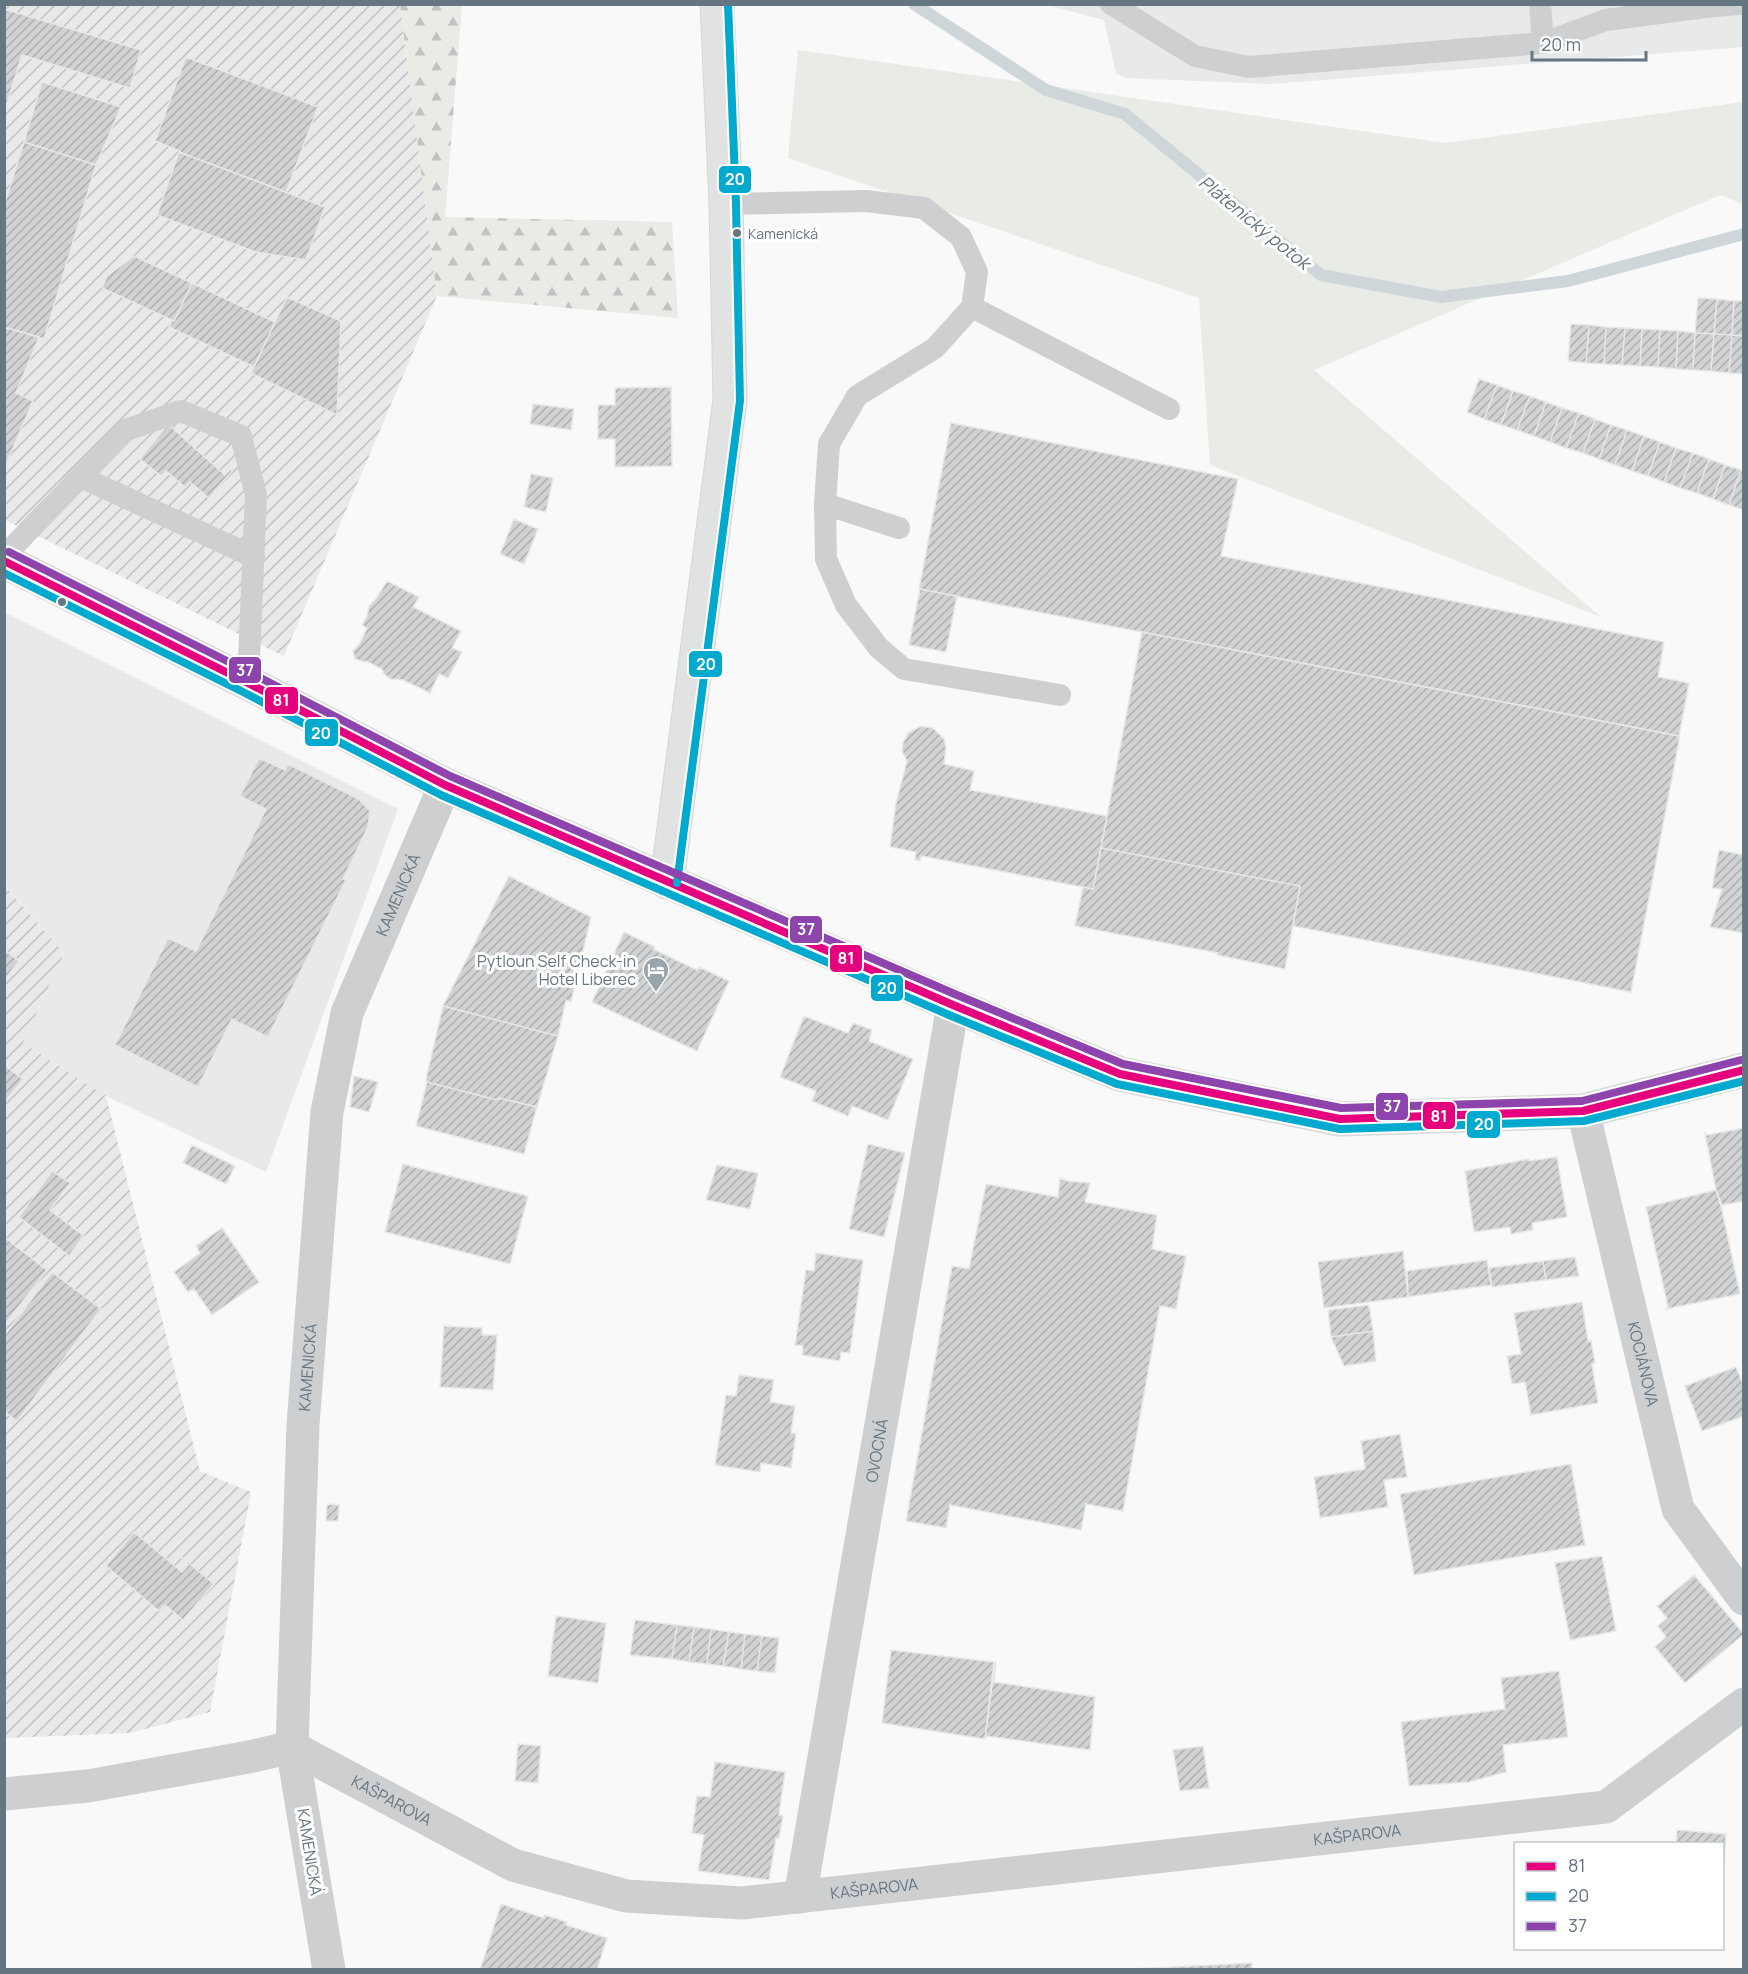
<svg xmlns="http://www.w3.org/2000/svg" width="1748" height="1974" font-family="Manrope,sans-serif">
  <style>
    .built { fill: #e8e9e9 }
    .industrial { fill: url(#industrial-furrows) }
    .green { fill: #e8ebe6 }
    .forest { fill: url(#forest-firs) }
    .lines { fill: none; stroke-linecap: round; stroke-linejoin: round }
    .stream { stroke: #ced6d9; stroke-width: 12 }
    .building { fill: url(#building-hatch); stroke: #e8e8e8; stroke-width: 1.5 }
    .secondary-casing { stroke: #d5d6d7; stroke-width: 35 }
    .lane { stroke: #cecfd0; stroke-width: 22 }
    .street { stroke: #cecfd0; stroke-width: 33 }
    .secondary { stroke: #e1e2e2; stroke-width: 33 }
    .bus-1-casing { stroke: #fff; stroke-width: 12 }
    .bus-2-casing { stroke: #fff; stroke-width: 12 }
    .bus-3-casing { stroke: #fff; stroke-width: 12 }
    .bus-1 { stroke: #e5007d; stroke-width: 8 }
    .bus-2 { stroke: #00a9ce; stroke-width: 8 }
    .bus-3 { stroke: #8e44ad; stroke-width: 8 }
    .bus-dot { fill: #657683; stroke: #fff; stroke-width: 2 }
    .labels { text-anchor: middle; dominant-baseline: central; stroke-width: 6; stroke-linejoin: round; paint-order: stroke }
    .bus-label { font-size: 14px; fill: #657683; stroke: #fff; text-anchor: start }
    .street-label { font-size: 16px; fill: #657683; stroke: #fff }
    .poi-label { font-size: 16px; fill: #657683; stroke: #fff; text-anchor: end }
    .water-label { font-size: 18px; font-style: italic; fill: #60757c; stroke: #fff }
    .line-badge { stroke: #fff; stroke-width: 2 }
    .badge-label { font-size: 16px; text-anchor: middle; font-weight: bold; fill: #fff }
  </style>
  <defs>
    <pattern id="industrial-furrows" width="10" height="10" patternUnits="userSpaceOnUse" patternTransform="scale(1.5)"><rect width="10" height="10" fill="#e8e9e9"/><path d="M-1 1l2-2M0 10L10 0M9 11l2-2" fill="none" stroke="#c0c1c2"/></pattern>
    <pattern id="forest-firs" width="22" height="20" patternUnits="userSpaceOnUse" patternTransform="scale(1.5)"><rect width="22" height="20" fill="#e8ebe6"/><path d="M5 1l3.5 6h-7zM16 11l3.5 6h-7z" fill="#c0c3c0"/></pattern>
    <pattern id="building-hatch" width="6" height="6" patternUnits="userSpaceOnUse" patternTransform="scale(1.5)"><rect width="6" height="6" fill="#d0d2d3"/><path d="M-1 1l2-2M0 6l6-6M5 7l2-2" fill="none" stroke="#acafb1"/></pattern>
  </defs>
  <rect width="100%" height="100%" fill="#f9f9f9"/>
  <!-- built -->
  <path class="built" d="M1047,5h696v42l-472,37 -145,-6 -10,-5 -12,-53z
    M4,612l394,197 -132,363 -160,-76 -83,-53 41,-90 -59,-68z"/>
  <!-- industrial -->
  <path class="industrial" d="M4,5h396l37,291 -153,360 -279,-136z
    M4,885l60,68 -41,90 83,53 94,375 51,21 -41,220 -80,21 -125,5z"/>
  <!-- green -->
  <path class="green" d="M798,50l648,93 297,-41v102l-23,-9 -406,175 287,247 -391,-152 -11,-167 -411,-140z"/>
  <!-- forest -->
  <path class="forest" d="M400,5h62l-17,212 227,5 6,96 -241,-22z"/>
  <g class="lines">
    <!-- stream -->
    <path class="stream" d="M914,4l132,86 79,24 196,161 120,22 127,-16 176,-47"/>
  </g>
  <!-- building -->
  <path class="building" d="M4,9l137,41 -11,38 -108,-33 -18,58z
    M186,57l132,50 -32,85 -107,-40 1,-1 -25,-10z
    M42,82l79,25 -25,58 -72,-23z
    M24,142l72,23 -52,174 -40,-12v-121z
    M179,152l146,55 -19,53 -50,-8 -99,-37z
    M134,256l58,27 -18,38 -72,-33 5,-12z
    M192,283l83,39 -21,45 -85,-40 3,-6h2z
    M287,297l54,24 -4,94 -86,-42z
    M1698,298l19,1 -3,35 -19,-1z
    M1717,299l17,2 -2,34 -18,-1z
    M1734,301h10v35l-12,-1z
    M1571,324l18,1 -3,38 -18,-2z
    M1589,325l17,2 -2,37 -18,-1z
    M4,327l35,10 -23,56 17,8 -29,68z
    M1606,327l19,1 -3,37 -18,-1z
    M1625,328l17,1 -2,37 -18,-1z
    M1642,329l18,1 -2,37 -18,-1z
    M1660,330l18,1 -2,38 -18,-2z
    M1678,331l17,2 -2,37 -17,-1z
    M1695,333l19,1 -3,37 -18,-1z
    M1714,334l18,1 -3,38 -18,-2z
    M1732,335l12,1v38l-15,-1z
    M1479,379l18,6 -13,34 -17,-7z
    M1497,385l16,6 -12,34 -17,-6z
    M671,387l1,79 -57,1v-28h-17v-34h17v-17z
    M1513,391l17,5 -13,34 -16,-5z
    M1530,396l16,6 -12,34 -17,-6z
    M1546,402l16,6 -12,34 -16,-6z
    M533,404l41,5 -3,21 -41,-6z
    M1562,408l17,5 -13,35 -16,-6z
    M1579,413l16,6 -12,34 -17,-5z
    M1595,419l16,6 -12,34 -16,-6z
    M951,423l287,56 -17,77 443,86 -6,35 31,6 -10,53 -760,-147z
    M168,424l57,51 5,-6 2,2 -23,27 -19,-16 -5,5 -19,-16 -5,5 -21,-17z
    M1611,425l16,5 -12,35 -16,-6z
    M1627,430l17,6 -12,35 -17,-6z
    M1644,436l16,6 -12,34 -16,-5z
    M1660,442l16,6 -12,34 -16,-6z
    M1676,448l17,5 -13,35 -16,-6z
    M1693,453l16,6 -12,34 -17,-5z
    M1709,459l16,6 -12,34 -16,-6z
    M1725,465l16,5 -12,35 -16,-6z
    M1741,470l3,1v39l-15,-5z
    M531,474l22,4 -7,34 -22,-5z
    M514,519l24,10 -14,35 -24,-10z
    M387,581l32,16 -6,10 48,24 -9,17 10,4 -14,26 -9,-4 -9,19 -27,-13 -12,-1 -7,-5 -2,-5 -16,-8 -2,1 -9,-3 -2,-8 7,-8 7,-15 -5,-3 5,-9 2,-10 7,-7z
    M920,589l37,7 -11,56 -37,-7z
    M1142,632l538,104 -49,256 -338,-66 7,-40 -199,-38z
    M921,726l12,2 11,11 2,9 -2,16 30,7 -4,19 137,26 -14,73 -172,-33 -1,5 -5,-1 1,-8 -26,-5 6,-44 11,-42 -5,-10 1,-8 5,-10z
    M259,758l26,12 3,-6 71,35 11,12 -2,16 -25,52 3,1 -78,157 -36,-18 -34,68 -83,-42 53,-107 28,13 70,-142 -26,-13z
    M1101,848l199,38 -15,83 -68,-14 1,-2 -143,-27 8,-39 10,2z
    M1719,850l25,5v78l-34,-6 12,-38 -10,-1z
    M509,876l82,41 -20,85 -5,-2 -8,36 -115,-30z
    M624,932l31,15 -2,2 44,21 2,-3 30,14 -32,70 -105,-49z
    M4,950l15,11 -15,20z
    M443,1006l115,30 -21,71 -38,-9 -2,2 -70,-18 -1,-3z
    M804,1016l44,17 5,-10 19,7 -3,11 44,18 -25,61 -36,-14 -4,10 -36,-15 4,-10 -36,-14z
    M4,1065l19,14 -19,24z
    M354,1076l24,6 -9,30 -19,-5z
    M427,1082l70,18 2,-2 38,9 -13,47 -108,-28z
    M1744,1128v73l-22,4 1,2 -7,-17 -11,-57 2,2z
    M868,1144l37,9 -21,84 -35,-8z
    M192,1145l43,21 -9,18 -43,-21z
    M1557,1157l10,60 -35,6 1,7 -22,4 -1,-7 -36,5 -9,-61 64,-12v2z
    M403,1164l125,32 -18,68 -125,-32z
    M717,1165l41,8 -8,36 -44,-9z
    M52,1171l18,12 -20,27 34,26 -15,20 -50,-39z
    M1060,1178l8,3 22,2 -5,19 72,13 -5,34 34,7 -10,53 -16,-3 -37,205 -37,-7 -5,26 -131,-25 -4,23 -40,-7 46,-255 17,3 17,-85 72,13z
    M1716,1190l5,16 19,88 -74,15 2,-2 -22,-100z
    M222,1228l37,54 -47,33 -18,-26 -6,3 -14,-20 26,-19 -4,-7z
    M4,1237l43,33 -43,56z
    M1403,1251l5,46 -84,11 -6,-46z
    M816,1253l47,7 -13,93 -9,-1 -1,9 -38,-6 1,-9 -8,-1 11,-75 8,1z
    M1575,1257l4,19 -33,4 -3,-19z
    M1487,1260l4,25 -83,12 -1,-26z
    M1543,1261l3,19 -54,7 -3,-19z
    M52,1272l49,37 -84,112 -13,-10v-75z
    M1582,1302l6,39 3,-1 4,23 -3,1 6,39 -67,12 -6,-33 -13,2 -5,-28 14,-2 -7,-41z
    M1369,1305l4,26 -42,6 -3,-27z
    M444,1326l38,2v7h15l-4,55 -53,-3z
    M1373,1331l3,30 -32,5 -13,-29z
    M1736,1367l8,20v29l-42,15 -17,-45z
    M739,1375l35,5 -4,22 25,4 -4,27h5l-5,35 -30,-5 -1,9 -45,-7 11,-70 10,1z
    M1400,1434l7,43 -23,3 4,27 -68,11 -6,-41 51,-8 -4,-28z
    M1571,1464l14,81 -171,30 -14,-81z
    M327,1504l12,1 -1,16h-12z
    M134,1532l48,40 6,-7 -10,-11 36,30 -31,36 -18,-15 -6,6 -53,-45z
    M1602,1556l14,75 -46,9 -15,-77z
    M1694,1575l50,59 -59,49 -30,-36 11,-10 -8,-11 9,-8 -10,-12z
    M556,1616l50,7 -8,60 -50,-7z
    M635,1620l42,5 -5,34 -42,-4z
    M677,1625l17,2 -5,35 -17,-3z
    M694,1627l17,2 -4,35 -18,-2z
    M711,1629l18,3 -6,34 -16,-2z
    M729,1632l16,2 -4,35 -18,-3z
    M745,1634l17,2 -5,35 -16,-2z
    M762,1636l17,2 -4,35 -18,-2z
    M891,1650l103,12 -9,77 -103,-16z
    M995,1662h1l-2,20 101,15 -5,53 -104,-14 -1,3z
    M1559,1671l9,66 -65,8 3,27 -37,10 -60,4 -8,-64 104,-13 -4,-31z
    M518,1744l23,2 -3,37 -23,-2z
    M1203,1746l6,42 -29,3 -7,-41z
    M715,1762l70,10 -6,43 4,1 -4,22h-3l-7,42 -71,-9 6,-36 -12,-2 5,-37 13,1z
    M1677,1830l49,4 -2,31 -2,-21h-46z
    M501,1904l43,14 1,-3 22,7 -1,3 41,13 -10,32h-117z
    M1252,1963v7h-143z"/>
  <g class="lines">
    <!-- secondary casing -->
    <g class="secondary-casing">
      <path id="secondary" d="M4,561l244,122 197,102 508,220 167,69 220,45 243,-8 161,-41
        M667,882l63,-482 -4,-196 -9,-200"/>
    </g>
    <!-- lane -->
    <path class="lane" d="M1111,4l84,52 54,11 294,-24 63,-23 99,-13 34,-3
      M1540,4l3,39
      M726,204l140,-3 58,7 37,29 16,35 -5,35 -37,41 -78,48 -28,48 -4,60 1,55 20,46 33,43 25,21 156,26
      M972,307l197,102
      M81,477l173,80
      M825,504l74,24
      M4,556l122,-126 55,-19 60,25 15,59 -8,188"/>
    <!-- street -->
    <g class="street">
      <path id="s1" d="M1583,1111l95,398 66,90"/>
      <path id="s2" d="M4,1794l84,-8 161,-29 43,-10 221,118 113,31 116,7 864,-96 138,-103"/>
      <path id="s3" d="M800,1897l153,-892"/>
      <path id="s4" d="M329,1970l-37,-223 11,-322 24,-313 20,-99 98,-228"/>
    </g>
    <!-- secondary -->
    <use href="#secondary" class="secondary"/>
    <!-- bus-1 casing -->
    <g class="bus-1-casing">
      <path id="bus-1" d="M4,561l244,122 197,102 508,220 167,69 220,45 243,-8 161,-41"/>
    </g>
    <!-- bus-2 casing -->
    <g class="bus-2-casing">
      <path id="bus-2" d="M4,573l239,119 198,103 508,220 168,69 223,45 244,-8 160,-40
        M677,883l63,-482 -4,-197 -8,-200"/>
    </g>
    <!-- bus-3 casing -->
    <g class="bus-3-casing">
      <path id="bus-3" d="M9,552l244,122 197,102 507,219 166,69 218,44 241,-7 159,-41"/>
    </g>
    <!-- bus-1 -->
    <use href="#bus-1" class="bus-1"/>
    <!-- bus-2 -->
    <use href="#bus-2" class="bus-2"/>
    <!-- bus-3 -->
    <use href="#bus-3" class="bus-3"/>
  </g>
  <!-- icons -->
  <defs>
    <g id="hotel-pin" transform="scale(1.35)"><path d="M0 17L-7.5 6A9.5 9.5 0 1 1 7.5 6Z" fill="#99a4ac" stroke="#fff"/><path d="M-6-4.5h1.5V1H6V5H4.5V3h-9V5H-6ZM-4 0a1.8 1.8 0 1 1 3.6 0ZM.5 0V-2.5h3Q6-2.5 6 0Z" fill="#fff"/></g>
  </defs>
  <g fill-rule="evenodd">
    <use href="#hotel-pin" x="656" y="970"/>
  </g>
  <!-- markers -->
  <g class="bus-dot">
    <circle cx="737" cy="233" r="5"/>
    <circle cx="62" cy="602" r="5"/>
  </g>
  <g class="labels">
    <!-- bus labels -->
    <g class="bus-label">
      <text x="748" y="233">Kamenická</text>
    </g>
    <!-- street labels -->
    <g class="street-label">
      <text stroke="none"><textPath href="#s4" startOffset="1092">KAMENICKÁ</textPath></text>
      <text stroke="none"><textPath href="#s1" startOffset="260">KOCIÁNOVA</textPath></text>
      <text stroke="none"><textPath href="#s4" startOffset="606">KAMENICKÁ</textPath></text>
      <text stroke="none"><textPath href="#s3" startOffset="453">OVOCNÁ</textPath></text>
      <text stroke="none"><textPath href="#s2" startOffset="405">KAŠPAROVA</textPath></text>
      <text stroke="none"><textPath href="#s2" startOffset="1395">KAŠPAROVA</textPath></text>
      <text transform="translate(310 1852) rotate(81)">KAMENICKÁ</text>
      <text stroke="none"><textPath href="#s2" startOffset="909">KAŠPAROVA</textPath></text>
    </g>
    <!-- poi labels -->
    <g class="poi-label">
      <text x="636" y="961">Pytloun Self Check-in<tspan x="636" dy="18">Hotel Liberec</tspan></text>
    </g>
    <!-- water labels -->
    <g class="water-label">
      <text transform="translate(1255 222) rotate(39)">Plátenický potok</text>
    </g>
  </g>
  <g class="line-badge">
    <rect x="718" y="165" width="34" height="29" rx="6" fill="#00a9ce"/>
    <rect x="688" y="650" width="35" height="28" rx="6" fill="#00a9ce"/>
    <rect x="228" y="656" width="34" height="28" rx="6" fill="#8e44ad"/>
    <rect x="264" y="686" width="35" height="29" rx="6" fill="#e5007d"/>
    <rect x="304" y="718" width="35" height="29" rx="6" fill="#00a9ce"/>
    <rect x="789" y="915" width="34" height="29" rx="6" fill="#8e44ad"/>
    <rect x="829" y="944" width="34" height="29" rx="6" fill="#e5007d"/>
    <rect x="870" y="974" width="34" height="28" rx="6" fill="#00a9ce"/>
    <rect x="1375" y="1092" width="34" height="29" rx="6" fill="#8e44ad"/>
    <rect x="1422" y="1101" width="34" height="29" rx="6" fill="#e5007d"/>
    <rect x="1466" y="1110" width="35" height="29" rx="6" fill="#00a9ce"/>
  </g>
  <g class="badge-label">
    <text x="735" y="185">20</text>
    <text x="706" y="670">20</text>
    <text x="245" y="676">37</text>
    <text x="281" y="706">81</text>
    <text x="321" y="739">20</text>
    <text x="806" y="935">37</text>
    <text x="846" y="964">81</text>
    <text x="887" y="994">20</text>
    <text x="1392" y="1112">37</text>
    <text x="1439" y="1122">81</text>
    <text x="1484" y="1130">20</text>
  </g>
  <!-- border -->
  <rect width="1748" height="1974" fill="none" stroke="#657683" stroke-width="12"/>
  <!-- legend -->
  <rect x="1514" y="1842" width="210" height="108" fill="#ffffff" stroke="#c1c8cd" stroke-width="1.5"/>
  <rect x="1526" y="1862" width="30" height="9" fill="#e5007d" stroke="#c1c8cd" stroke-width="1.5"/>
  <text x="1568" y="1872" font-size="18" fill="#657683">81</text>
  <rect x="1526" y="1892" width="30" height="9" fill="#00a9ce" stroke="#c1c8cd" stroke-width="1.5"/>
  <text x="1568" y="1902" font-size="18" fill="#657683">20</text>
  <rect x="1526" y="1922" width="30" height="9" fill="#8e44ad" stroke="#c1c8cd" stroke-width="1.5"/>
  <text x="1568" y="1932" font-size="18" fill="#657683">37</text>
  <!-- scale -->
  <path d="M1532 51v9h114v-9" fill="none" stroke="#657683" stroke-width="3"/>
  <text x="1541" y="51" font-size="18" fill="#657683" stroke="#ffffff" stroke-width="4.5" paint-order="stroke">20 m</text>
</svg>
